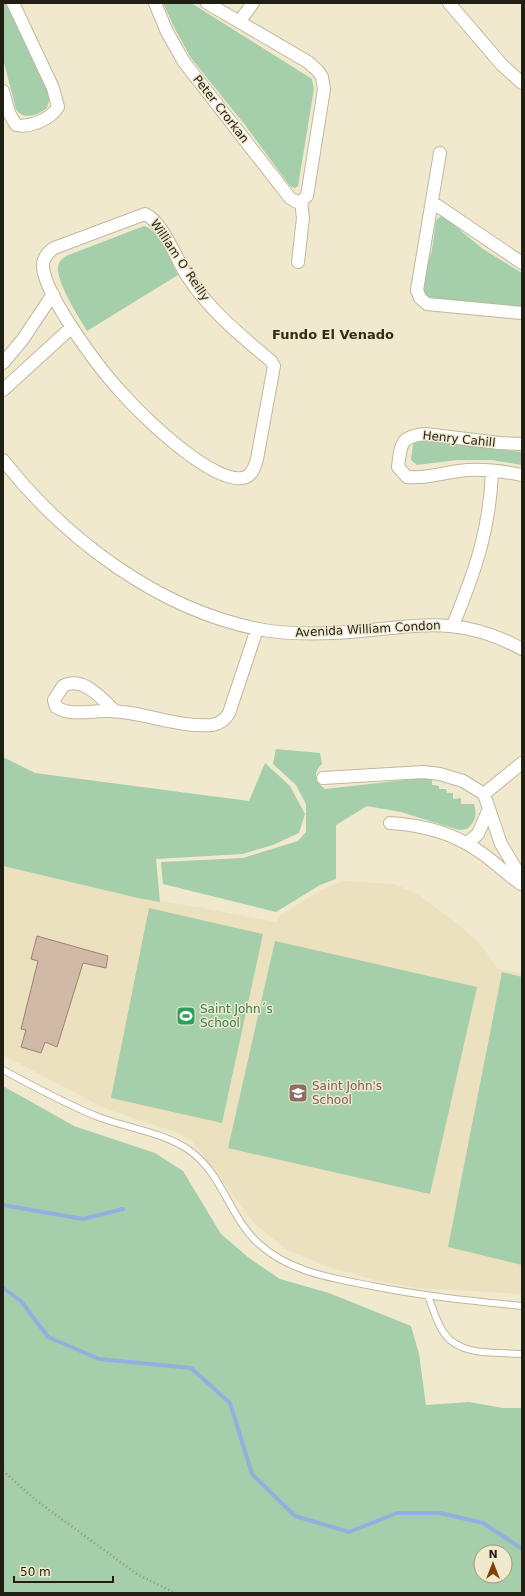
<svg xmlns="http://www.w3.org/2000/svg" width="525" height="1596" font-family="'DejaVu Sans',sans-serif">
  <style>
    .built { fill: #ebe1be }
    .green { fill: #a5ceaa; fill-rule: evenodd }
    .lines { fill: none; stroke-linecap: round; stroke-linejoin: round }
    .stream { stroke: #96aedf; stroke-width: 4 }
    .building { fill: #d0b9a6; stroke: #9a8473 }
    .service-casing { stroke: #bfb89e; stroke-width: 8 }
    .minor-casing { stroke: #bfb89e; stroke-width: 14 }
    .path { stroke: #96917d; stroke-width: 2.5; stroke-dasharray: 1 3; stroke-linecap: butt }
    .service { stroke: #fff; stroke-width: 6 }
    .minor { stroke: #fff; stroke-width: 12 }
    .labels { text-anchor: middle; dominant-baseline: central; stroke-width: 3; stroke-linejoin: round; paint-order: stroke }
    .street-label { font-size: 12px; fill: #211e14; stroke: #f0e9ce }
    .leisure-label { font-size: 12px; fill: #27864d; stroke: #f0e9ce; text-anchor: start }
    .education-label { font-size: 12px; fill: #785e54; stroke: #f0e9ce; text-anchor: start }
    .neighbourhood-label { font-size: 13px; font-weight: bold; fill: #312b15; stroke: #f0e9ce }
  </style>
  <rect width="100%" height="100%" fill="#f0e9ce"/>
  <!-- built -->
  <path class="built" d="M3,866l135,32 60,9 78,15 5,-7 41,-26 22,-8 51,3 25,12 38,28 24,22 16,23 24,5v320l-103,-6 -44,-8 -46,-13 -42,-17 -32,-26 -62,-82 -13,-8 -76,-26 -101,-53z"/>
  <!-- green -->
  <path class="green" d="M3,3h3l44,94 -3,11c-9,7 -24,13 -31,1l-13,-50z
    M163,3h28l121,76 2,10 -16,97 -3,2 -5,-2 -45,-61 -54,-67 -16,-29z
    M441,216l3,1 39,32 39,24v35l-91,-9 -7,-4 -3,-7 11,-38 4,-30z
    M144,226c15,3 27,36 34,49l-91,56c-8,-13 -30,-48 -29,-63 0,-6 4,-9 8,-12z
    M420,440l102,12v13l-31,-5h-34l-40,5 -6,-5 2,-16z
    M276,749l44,4 2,11c-10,9 -7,17 3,25l107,-12v8l7,1v3h7l1,4h6v6l8,-1v6h13c3,10 2,17 -7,25l-8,1 -58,-18 -34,-6 -31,19v54l-16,6 -44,27 -113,-28 -2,-22 82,-4 55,-17 8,-9v-28l-10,-19 -23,-21z
    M3,757l32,16 214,28 16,-38 25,23 15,28 -6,19 -26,12 -31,9 -86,5 4,43 -22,-4 -135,-32z
    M149,908l114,26 -41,189 -111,-25z
    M275,941l202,46 -47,207 -202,-46z
    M502,972l20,5v288l-74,-18z
    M3,1086l71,40 81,27 28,18 38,63 28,24 31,21 49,14 82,33 8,28 7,51 43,-3 34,6h19v185h-519zM481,1552h24v24h-24z"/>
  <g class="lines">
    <!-- stream -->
    <path class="stream" d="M3,1205l80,14 40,-10
      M3,1288l18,13 27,36 51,22 92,9 39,35 22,71 43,42 54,16 48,-19h43l43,10 39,26"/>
  </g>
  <!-- building -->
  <path class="building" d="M37,936l71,20 -2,12 -23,-5 -26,84 -12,-5 -4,11 -20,-6 5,-17 -5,-1 17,-68 -7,-2z"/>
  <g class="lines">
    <!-- service casing -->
    <g class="service-casing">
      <path id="service" d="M3,1070c32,17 64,35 98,48 28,10 59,14 85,30 36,23 42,67 72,95 31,29 74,35 114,43 50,10 100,15 150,20
        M428,1296c5,12 8,26 16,37 16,24 53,19 78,21"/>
    </g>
    <!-- minor casing -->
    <g class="minor-casing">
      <path id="minor" d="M155,3l12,29 17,30 106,136 7,4 4,-1 6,-5 17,-107 -2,-12 -4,-6 -10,-9 -101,-59
        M449,3l53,62 20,18
        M239,22l14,-19
        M3,91l6,22 7,12c13,3 35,-6 42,-18l-5,-19 -40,-85
        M440,153l-23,137 3,8 7,6 95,9
        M432,202l90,61
        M145,214c17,7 31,44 41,60 22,35 53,60 85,87l3,5 -17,93c-2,7 -4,15 -11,18 -29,12 -105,-62 -123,-83 -22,-23 -76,-95 -80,-126 -1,-8 4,-15 11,-20z
        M298,262l5,-44 -2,-17
        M3,363l20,-24 30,-45
        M3,390l69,-63
        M522,444l-23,-1 -73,-9c-26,2 -25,10 -28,33l9,10c17,2 35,-4 52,-6 21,-3 43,0 63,4
        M3,460c62,79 155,149 255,169 25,5 50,5 75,4 74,-3 118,-23 189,16
        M453,625c22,-53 37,-96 39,-154
        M115,711c-13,-12 -32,-36 -52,-25l-9,14 2,7c13,9 34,4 49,4 35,-1 71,17 107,14 7,-1 13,-5 17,-12l28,-84
        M323,778l100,-6 17,2 23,7 21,13 17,50 21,35
        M484,794l38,-31
        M390,823c32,2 61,9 87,27 16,10 29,24 44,34
        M467,843l11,-9 10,-23"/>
    </g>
    <!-- path -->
    <path class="path" d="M3,1471l34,30 100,73 38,19"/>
    <!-- service -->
    <use href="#service" class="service"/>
    <!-- minor -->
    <use href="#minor" class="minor"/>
  </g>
  <!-- icons -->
  <defs>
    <g id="stadium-square" transform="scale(1)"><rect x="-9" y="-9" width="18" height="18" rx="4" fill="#2e9e5b" stroke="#f0e9ce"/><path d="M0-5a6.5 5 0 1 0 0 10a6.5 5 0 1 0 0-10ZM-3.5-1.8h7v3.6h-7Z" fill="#fff"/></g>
    <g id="school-square" transform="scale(1)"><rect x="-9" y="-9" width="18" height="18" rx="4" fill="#8d6e63" stroke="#f0e9ce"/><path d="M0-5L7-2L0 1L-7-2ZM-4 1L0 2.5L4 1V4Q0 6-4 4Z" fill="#fff"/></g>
  </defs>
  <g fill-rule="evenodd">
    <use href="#stadium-square" x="186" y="1016"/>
    <use href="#school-square" x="298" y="1093"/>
  </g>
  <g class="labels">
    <!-- street labels -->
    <g class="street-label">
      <text transform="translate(221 109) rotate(52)">Peter Crorkan</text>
      <text transform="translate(180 260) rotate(56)">William O´Reilly</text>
      <text transform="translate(459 439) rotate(6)">Henry Cahill</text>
      <text transform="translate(368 629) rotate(-3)">Avenida William Condon</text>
    </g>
    <!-- leisure labels -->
    <g class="leisure-label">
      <text x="200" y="1009">Saint John´s<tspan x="200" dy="14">School</tspan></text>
    </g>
    <!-- education labels -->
    <g class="education-label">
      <text x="312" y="1086">Saint John's<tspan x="312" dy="14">School</tspan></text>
    </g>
    <!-- neighbourhood labels -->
    <g class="neighbourhood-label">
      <text x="333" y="334">Fundo El Venado</text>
    </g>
  </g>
  <!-- border -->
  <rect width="525" height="1596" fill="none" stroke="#211e14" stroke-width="8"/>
  <!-- north arrow -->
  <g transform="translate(493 1564)"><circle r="19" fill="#f0e9ce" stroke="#9d9884"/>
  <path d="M0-3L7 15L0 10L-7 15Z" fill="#824109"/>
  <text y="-6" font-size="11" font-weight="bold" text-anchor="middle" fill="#211e14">N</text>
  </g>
  <!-- scale -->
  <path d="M14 1576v6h99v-6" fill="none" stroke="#211e14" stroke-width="2"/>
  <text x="20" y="1576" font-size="12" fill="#211e14" stroke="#f0e9ce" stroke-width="3" paint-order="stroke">50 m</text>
</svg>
